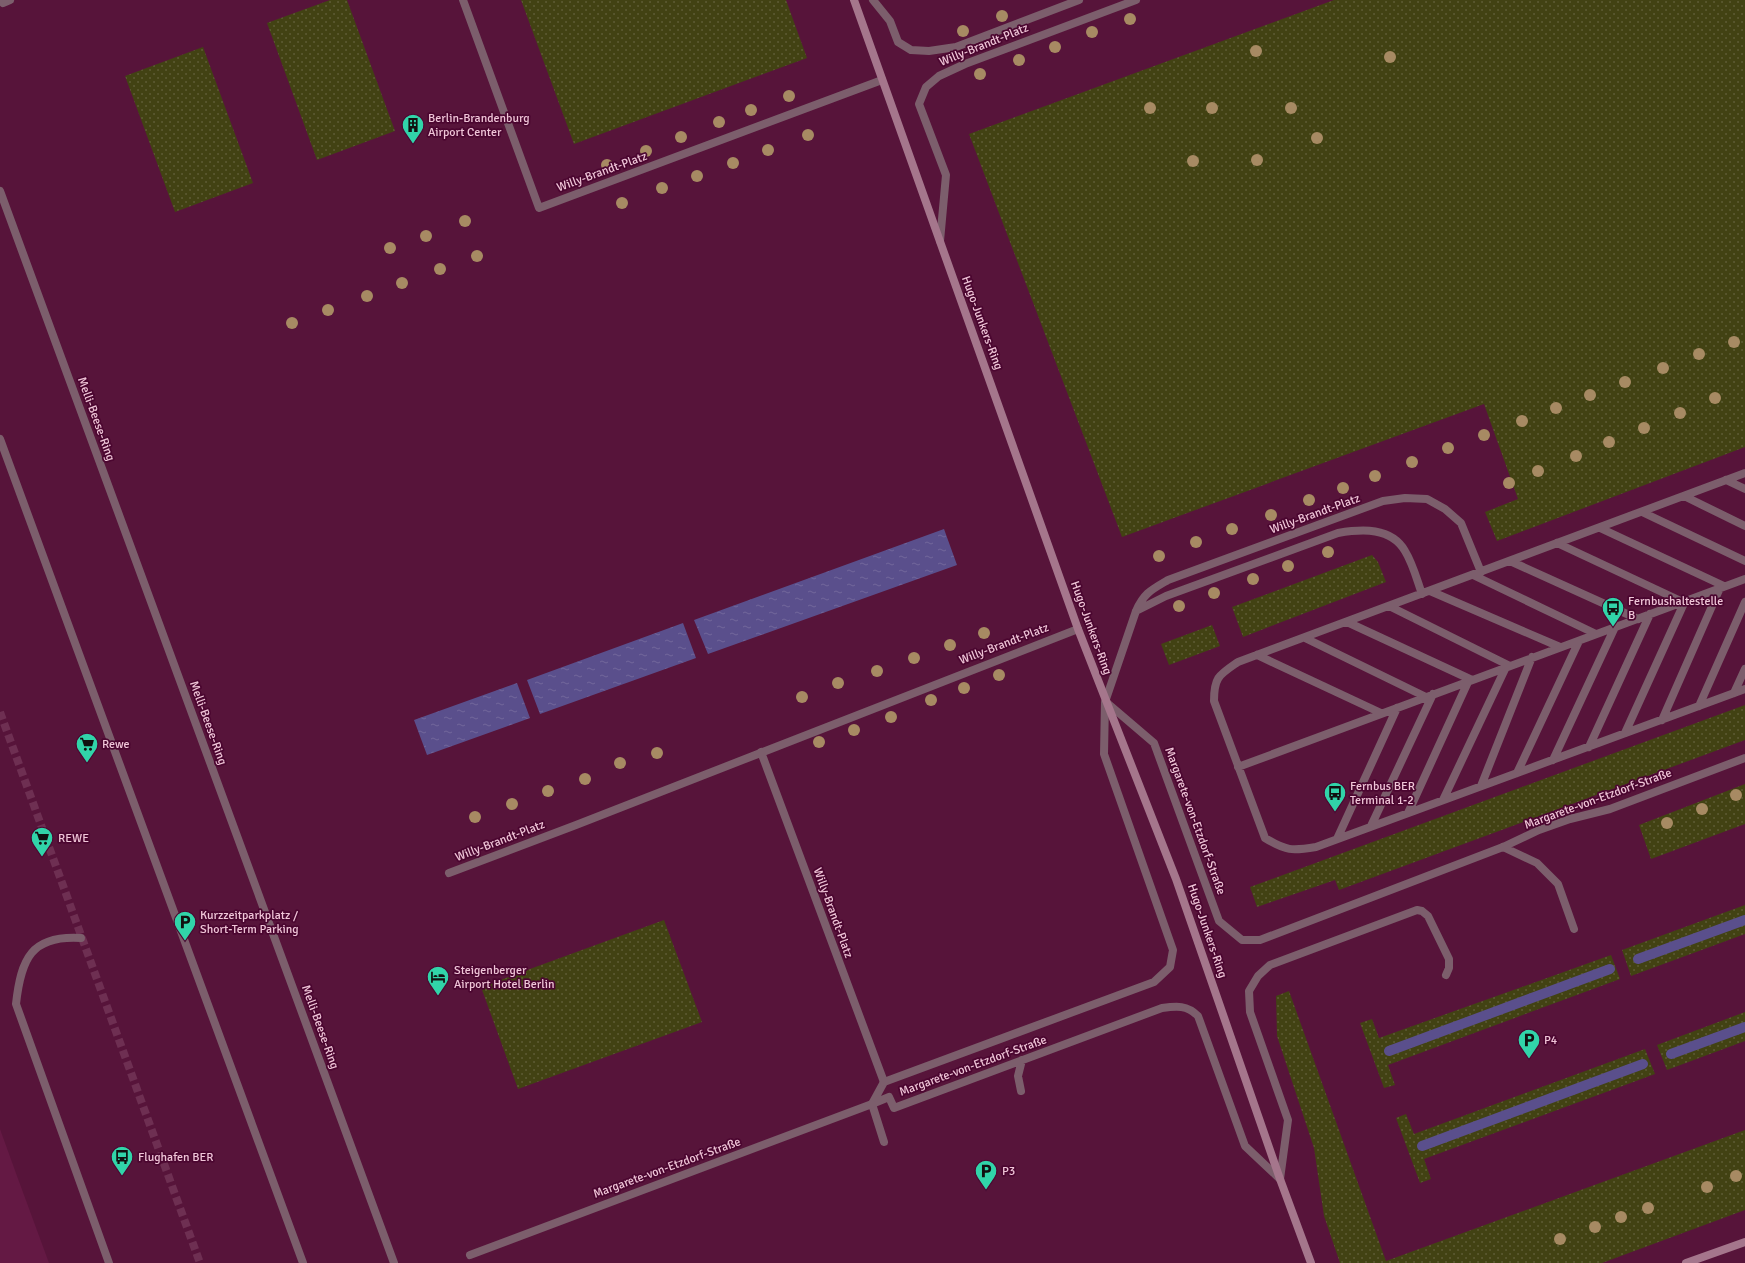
<svg xmlns="http://www.w3.org/2000/svg" width="1745" height="1263" font-family="Signika,sans-serif">
  <style>
    .built { fill: #641944 }
    .grass { fill: url(#grass-dots) }
    .water { fill: url(#water-ripples) }
    .lines { fill: none; stroke-linecap: round; stroke-linejoin: round }
    .stream { stroke: #5a4f8c; stroke-width: 10 }
    .street-tunnel { stroke: #6e2f52; stroke-width: 8; stroke-dasharray: 8 4; stroke-linecap: butt }
    .lane { stroke: #7c5e6c; stroke-width: 8 }
    .street { stroke: #7c5e6c; stroke-width: 8 }
    .secondary { stroke: #a5768c; stroke-width: 8 }
    .tree { fill: #a78a63 }
    .labels { text-anchor: middle; dominant-baseline: central; stroke-width: 3.5; stroke-linejoin: round; paint-order: stroke }
    .street-label { font-size: 12px; fill: #f0c6d8; stroke: #4b0630 }
    .poi-label { font-size: 12px; fill: #f0c6d8; stroke: #4b0630; text-anchor: start }
  </style>
  <defs>
    <pattern id="grass-dots" width="8" height="8" patternUnits="userSpaceOnUse"><rect width="8" height="8" fill="#424213"/><path d="M2 2h.1M6 6h.1" fill="none" stroke="#5e5c35" stroke-width="1.8" stroke-linecap="round"/></pattern>
    <pattern id="water-ripples" width="26" height="14" patternUnits="userSpaceOnUse"><rect width="26" height="14" fill="#5a4f8c"/><path d="M2 4q2-2 4 0t4 0M15 11q2-2 4 0t4 0" fill="none" stroke="#72679b"/></pattern>
  </defs>
  <rect width="100%" height="100%" fill="#57143a"/>
  <!-- built -->
  <path class="built" d="M0,1129l17,47 32,87h-49z"/>
  <!-- grass -->
  <path class="grass" d="M330,0h17l48,131 -78,29 -50,-137z
    M521,0h265l21,58 -233,86z
    M1334,0h411v447l-248,94 -12,-29 33,-13 -34,-95 -362,133 -153,-403z
    M203,47l50,136 -78,29 -50,-136z
    M1372,555l6,7 8,20 -143,55 -11,-30z
    M1212,625l8,21 -51,19 -8,-21z
    M1745,705v35l-406,150 -4,-10 -78,27 -7,-20z
    M1745,784v40l-94,35 -12,-34z
    M1745,905v29l-114,42 -9,-26z
    M664,920l38,102 -184,67 -37,-102z
    M1611,955l9,24 -232,86 7,20 -11,3 -24,-65 12,-4 7,19z
    M1289,991l97,270 359,-131v80l-143,53h-262l-16,-47 -10,-68 -37,-112 -1,-40z
    M1745,1012v29l-78,29 -10,-25z
    M1645,1049l10,25 -231,85 7,20 -11,4 -24,-65 10,-4 8,20z"/>
  <!-- water -->
  <path class="water" d="M944,529l13,36 -249,89 -14,-34z
    M683,623l13,35 -156,56 -13,-34z
    M517,683l13,35 -103,37 -13,-35z"/>
  <g class="lines">
    <!-- stream -->
    <path class="stream" d="M1638,959l107,-39
      M1389,1051l221,-82
      M1671,1054l74,-27
      M1422,1146l221,-82"/>
    <!-- street-tunnel -->
    <path class="street-tunnel" d="M0,712l200,551"/>
    <!-- lane -->
    <path class="lane" d="M0,439l303,824
      M1745,473l-507,189c-19,13 -24,15 -24,39l51,137c21,13 27,13 51,9l429,-158
      M1726,480l19,9
      M1684,496l61,30
      M1642,512l103,49
      M1600,528l124,58
      M1557,543l126,59
      M1510,561l128,58
      M1473,575l123,59
      M1430,591l130,56
      M1389,606l121,60
      M1136,611l30,-15 172,-63c24,-4 53,-6 67,18 8,13 12,29 17,43
      M1347,622l125,58
      M1305,638l121,59
      M1257,655l124,58
      M1734,693l11,-24
      M1106,702l48,41 65,178 23,19h18l243,-93 36,-17 31,-11 40,-10 135,-51
      M1699,706l46,-104
      M1662,720l58,-132
      M1625,733l60,-132
      M1589,747l61,-133
      M1553,760l62,-133
      M1238,767l507,-188
      M1517,773l62,-132
      M1481,786l51,-129
      M1443,800l63,-133
      M1408,813l60,-131
      M1371,826l62,-132
      M1337,839l60,-131
      M1503,847l34,16 21,21 16,45
      M81,938c-50,-3 -60,21 -65,66l93,259
      M1021,1091l-3,-15 4,-16
      M872,1104l12,-22 270,-100 16,-15 3,-17 -69,-196 1,-52 31,-91c8,-18 15,-21 32,-31l215,-79 22,-3 22,1 18,10 16,14 20,49
      M872,1104l17,-7 5,11 268,-100c15,-2 25,-3 36,8l47,130 35,33
      M872,1104l12,38
      M1280,1179l8,-59 -38,-108 -1,-21 9,-15 12,-11 147,-55 5,1 6,5 21,43v9l-3,7"/>
    <!-- street -->
    <path class="street" d="M463,0l76,208 343,-128
      M873,0l17,21 8,21 13,8 18,1 27,-4 123,-47
      M3,3l7,-3
      M0,191l394,1072
      M940,241l6,-66 -27,-71 7,-17 13,-11 26,-12 171,-64
      M761,752l123,330
      M449,873l127,-48 502,-196
      M470,1255l402,-151"/>
    <!-- secondary -->
    <path class="secondary" d="M854,0l224,629 98,250 104,300 31,84
      M1686,1263l59,-21"/>
  </g>
  <!-- trees -->
  <g class="tree">
    <circle cx="1002" cy="16" r="6"/>
    <circle cx="1130" cy="19" r="6"/>
    <circle cx="963" cy="31" r="6"/>
    <circle cx="1092" cy="32" r="6"/>
    <circle cx="1055" cy="47" r="6"/>
    <circle cx="1256" cy="51" r="6"/>
    <circle cx="1390" cy="57" r="6"/>
    <circle cx="1019" cy="60" r="6"/>
    <circle cx="980" cy="74" r="6"/>
    <circle cx="789" cy="96" r="6"/>
    <circle cx="1150" cy="108" r="6"/>
    <circle cx="1212" cy="108" r="6"/>
    <circle cx="1291" cy="108" r="6"/>
    <circle cx="751" cy="110" r="6"/>
    <circle cx="719" cy="122" r="6"/>
    <circle cx="808" cy="135" r="6"/>
    <circle cx="681" cy="137" r="6"/>
    <circle cx="1317" cy="138" r="6"/>
    <circle cx="768" cy="150" r="6"/>
    <circle cx="646" cy="151" r="6"/>
    <circle cx="1257" cy="160" r="6"/>
    <circle cx="1193" cy="161" r="6"/>
    <circle cx="733" cy="163" r="6"/>
    <circle cx="607" cy="165" r="6"/>
    <circle cx="697" cy="176" r="6"/>
    <circle cx="662" cy="188" r="6"/>
    <circle cx="622" cy="203" r="6"/>
    <circle cx="465" cy="221" r="6"/>
    <circle cx="426" cy="236" r="6"/>
    <circle cx="390" cy="248" r="6"/>
    <circle cx="477" cy="256" r="6"/>
    <circle cx="440" cy="269" r="6"/>
    <circle cx="402" cy="283" r="6"/>
    <circle cx="367" cy="296" r="6"/>
    <circle cx="328" cy="310" r="6"/>
    <circle cx="292" cy="323" r="6"/>
    <circle cx="1734" cy="342" r="6"/>
    <circle cx="1699" cy="354" r="6"/>
    <circle cx="1663" cy="368" r="6"/>
    <circle cx="1625" cy="382" r="6"/>
    <circle cx="1590" cy="395" r="6"/>
    <circle cx="1715" cy="398" r="6"/>
    <circle cx="1556" cy="408" r="6"/>
    <circle cx="1680" cy="413" r="6"/>
    <circle cx="1522" cy="421" r="6"/>
    <circle cx="1644" cy="428" r="6"/>
    <circle cx="1484" cy="435" r="6"/>
    <circle cx="1609" cy="442" r="6"/>
    <circle cx="1448" cy="448" r="6"/>
    <circle cx="1576" cy="456" r="6"/>
    <circle cx="1412" cy="462" r="6"/>
    <circle cx="1538" cy="471" r="6"/>
    <circle cx="1375" cy="476" r="6"/>
    <circle cx="1509" cy="483" r="6"/>
    <circle cx="1343" cy="488" r="6"/>
    <circle cx="1309" cy="500" r="6"/>
    <circle cx="1271" cy="515" r="6"/>
    <circle cx="1232" cy="529" r="6"/>
    <circle cx="1196" cy="542" r="6"/>
    <circle cx="1328" cy="552" r="6"/>
    <circle cx="1159" cy="556" r="6"/>
    <circle cx="1288" cy="566" r="6"/>
    <circle cx="1253" cy="579" r="6"/>
    <circle cx="1214" cy="593" r="6"/>
    <circle cx="1179" cy="606" r="6"/>
    <circle cx="984" cy="633" r="6"/>
    <circle cx="950" cy="645" r="6"/>
    <circle cx="914" cy="658" r="6"/>
    <circle cx="877" cy="671" r="6"/>
    <circle cx="999" cy="675" r="6"/>
    <circle cx="838" cy="683" r="6"/>
    <circle cx="964" cy="688" r="6"/>
    <circle cx="802" cy="697" r="6"/>
    <circle cx="931" cy="700" r="6"/>
    <circle cx="891" cy="717" r="6"/>
    <circle cx="854" cy="730" r="6"/>
    <circle cx="819" cy="742" r="6"/>
    <circle cx="657" cy="753" r="6"/>
    <circle cx="620" cy="763" r="6"/>
    <circle cx="585" cy="779" r="6"/>
    <circle cx="548" cy="791" r="6"/>
    <circle cx="1736" cy="795" r="6"/>
    <circle cx="512" cy="804" r="6"/>
    <circle cx="1702" cy="809" r="6"/>
    <circle cx="475" cy="817" r="6"/>
    <circle cx="1667" cy="823" r="6"/>
    <circle cx="1736" cy="1176" r="6"/>
    <circle cx="1707" cy="1187" r="6"/>
    <circle cx="1648" cy="1208" r="6"/>
    <circle cx="1621" cy="1217" r="6"/>
    <circle cx="1595" cy="1227" r="6"/>
    <circle cx="1560" cy="1239" r="6"/>
  </g>
  <!-- icons -->
  <defs>
    <g id="building-pin" transform="scale(1.15)"><path d="M0 17L-7.5 6A9.5 9.5 0 1 1 7.5 6Z" fill="#31d4a9" stroke="#4b0630"/><path d="M-4-6H4V6H1V3H-1V6H-4ZM-2.5-4.3h1.7v1.8h-1.7ZM.8-4.3h1.7v1.8H.8ZM-2.5-1h1.7V.8h-1.7ZM.8-1h1.7V.8H.8Z" fill="#111"/></g>
    <g id="bus-pin" transform="scale(1.15)"><path d="M0 17L-7.5 6A9.5 9.5 0 1 1 7.5 6Z" fill="#31d4a9" stroke="#4b0630"/><path d="M-5-6H5V4H4V6H2V4H-2V6H-4V4H-5ZM-3.5-4V0h7V-4ZM-3.5 1.2v1.5H-2V1.2ZM2 1.2v1.5H3.5V1.2Z" fill="#111"/></g>
    <g id="supermarket-pin" transform="scale(1.15)"><path d="M0 17L-7.5 6A9.5 9.5 0 1 1 7.5 6Z" fill="#31d4a9" stroke="#4b0630"/><path d="M-6-5.5h2.5l.6 2H6L4.5 2H-2.5L-4.4-4H-6ZM-1.5 3.2a1.3 1.3 0 1 0 .1 0ZM3 3.2a1.3 1.3 0 1 0 .1 0Z" fill="#111"/></g>
    <g id="parking-pin" transform="scale(1.15)"><path d="M0 17L-7.5 6A9.5 9.5 0 1 1 7.5 6Z" fill="#31d4a9" stroke="#4b0630"/><path d="M-3.5-5.5H1a3.5 3.5 0 0 1 0 7H-1V5.5H-3.5ZM-1-3.4V-.6H.8a1.4 1.4 0 0 0 0-2.8Z" fill="#111"/></g>
    <g id="hotel-pin" transform="scale(1.15)"><path d="M0 17L-7.5 6A9.5 9.5 0 1 1 7.5 6Z" fill="#31d4a9" stroke="#4b0630"/><path d="M-6-4.5h1.5V1H6V5H4.5V3h-9V5H-6ZM-4 0a1.8 1.8 0 1 1 3.6 0ZM.5 0V-2.5h3Q6-2.5 6 0Z" fill="#111"/></g>
  </defs>
  <g fill-rule="evenodd">
    <use href="#building-pin" x="413" y="125"/>
    <use href="#bus-pin" x="1613" y="608"/>
    <use href="#supermarket-pin" x="87" y="744"/>
    <use href="#bus-pin" x="1335" y="793"/>
    <use href="#supermarket-pin" x="42" y="838"/>
    <use href="#parking-pin" x="185" y="922"/>
    <use href="#hotel-pin" x="438" y="977"/>
    <use href="#parking-pin" x="1529" y="1040"/>
    <use href="#bus-pin" x="122" y="1157"/>
    <use href="#parking-pin" x="986" y="1171"/>
  </g>
  <g class="labels">
    <!-- street labels -->
    <g class="street-label">
      <text transform="translate(984 45) rotate(-22)">Willy-Brandt-Platz</text>
      <text transform="translate(602 172) rotate(-20)">Willy-Brandt-Platz</text>
      <text transform="translate(982 323) rotate(70)">Hugo-Junkers-Ring</text>
      <text transform="translate(96 419) rotate(70)">Melli-Beese-Ring</text>
      <text transform="translate(1315 514) rotate(-20)">Willy-Brandt-Platz</text>
      <text transform="translate(1091 628) rotate(70)">Hugo-Junkers-Ring</text>
      <text transform="translate(1004 644) rotate(-21)">Willy-Brandt-Platz</text>
      <text transform="translate(208 723) rotate(70)">Melli-Beese-Ring</text>
      <text transform="translate(1598 799) rotate(-20)">Margarete-von-Etzdorf-Straße</text>
      <text transform="translate(1195 821) rotate(70)">Margarete-von-Etzdorf-Straße</text>
      <text transform="translate(500 841) rotate(-21)">Willy-Brandt-Platz</text>
      <text transform="translate(833 913) rotate(70)">Willy-Brandt-Platz</text>
      <text transform="translate(1207 931) rotate(71)">Hugo-Junkers-Ring</text>
      <text transform="translate(320 1027) rotate(70)">Melli-Beese-Ring</text>
      <text transform="translate(973 1066) rotate(-20)">Margarete-von-Etzdorf-Straße</text>
      <text transform="translate(667 1168) rotate(-20)">Margarete-von-Etzdorf-Straße</text>
    </g>
    <!-- poi labels -->
    <g class="poi-label">
      <text x="428" y="118">Berlin-Brandenburg<tspan x="428" dy="14">Airport Center</tspan></text>
      <text x="1628" y="601">Fernbushaltestelle<tspan x="1628" dy="14">B</tspan></text>
      <text x="102" y="744">Rewe</text>
      <text x="1350" y="786">Fernbus BER<tspan x="1350" dy="14">Terminal 1-2</tspan></text>
      <text x="58" y="838">REWE</text>
      <text x="200" y="915">Kurzzeitparkplatz /<tspan x="200" dy="14">Short-Term Parking</tspan></text>
      <text x="454" y="970">Steigenberger<tspan x="454" dy="14">Airport Hotel Berlin</tspan></text>
      <text x="1544" y="1040">P4</text>
      <text x="138" y="1157">Flughafen BER</text>
      <text x="1002" y="1171">P3</text>
    </g>
  </g>
</svg>
